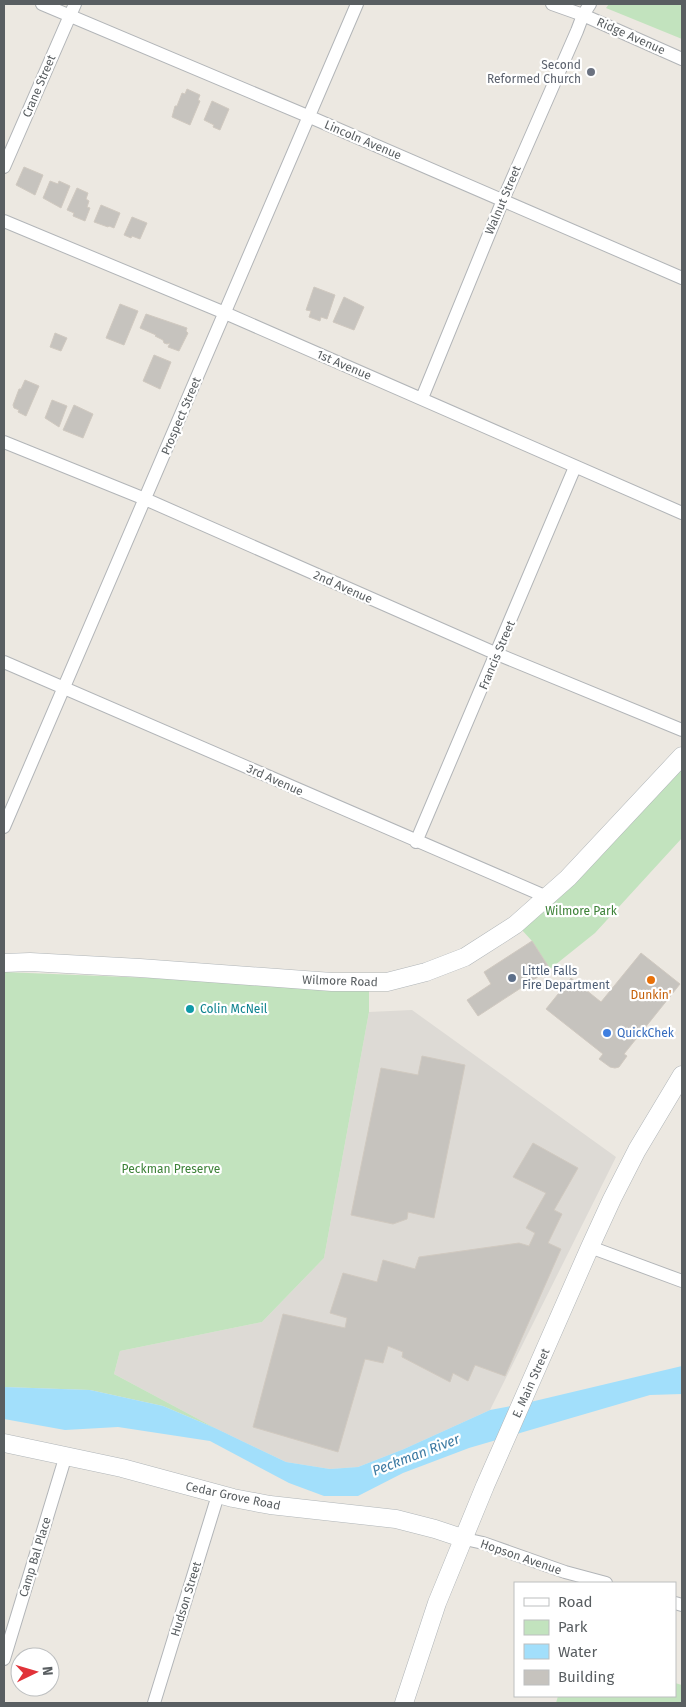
<svg xmlns="http://www.w3.org/2000/svg" width="686" height="1707" font-family="'Fira Sans',sans-serif">
  <style>
    .industrial { fill: #dddad5 }
    .green { fill: #c2e3be }
    .water { fill: #a2dffb }
    .building { fill: #c6c3be; stroke: #d0c9c0 }
    .lines { fill: none; stroke-linecap: round; stroke-linejoin: round }
    .street-casing { stroke: #b2b5b8; stroke-width: 14 }
    .secondary-casing { stroke: #b0b5b8; stroke-width: 19 }
    .street { stroke: #fff; stroke-width: 12 }
    .secondary { stroke: #fff; stroke-width: 18 }
    .worship-dot { fill: #6b7280; stroke: #fff; stroke-width: 2 }
    .service-dot { fill: #5c6f8a; stroke: #fff; stroke-width: 2 }
    .food-dot { fill: #e8710a; stroke: #fff; stroke-width: 2 }
    .culture-dot { fill: #0f9aa8; stroke: #fff; stroke-width: 2 }
    .shop-dot { fill: #3f7fe0; stroke: #fff; stroke-width: 2 }
    .labels { text-anchor: middle; dominant-baseline: central; stroke-width: 4.5; stroke-linejoin: round; paint-order: stroke }
    .street-label { font-size: 12px; fill: #595e61; stroke: #fff }
    .worship-label { font-size: 12px; fill: #5b616d; stroke: #fff; text-anchor: end }
    .park-label { font-size: 12px; fill: #3d8238; stroke: #fff }
    .service-label { font-size: 12px; fill: #4e5e75; stroke: #fff; text-anchor: start }
    .food-label { font-size: 12px; fill: #c56008; stroke: #fff }
    .culture-label { font-size: 12px; fill: #0d838f; stroke: #fff; text-anchor: start }
    .shop-label { font-size: 12px; fill: #366cbe; stroke: #fff; text-anchor: start }
    .water-label { font-size: 14px; font-style: italic; fill: #3e7ba3; stroke: #fff }
  </style>
  <rect width="100%" height="100%" fill="#ece8e1"/>
  <!-- industrial -->
  <path class="industrial" d="M412,1010l204,147 -126,253 -86,39 -46,18 -28,2 -44,-7 -71,-34 -101,-54 6,-23 142,-29 62,-64 45,-246z"/>
  <!-- green -->
  <path class="green" d="M609,4h73v35l-76,-31z
    M682,768v70l-87,95 -45,36 -18,-28 -11,-12 39,-32z
    M4,972l171,7 194,11v22l-45,246 -62,64 -142,29 -6,23 101,54 -52,-22 -73,-16 -86,-3z
    M675,1683l7,2v18h-126l2,-7h117z"/>
  <!-- water -->
  <path class="water" d="M682,1366v28l-32,1 -181,53 -66,25 -45,23h-34l-35,-13 -79,-42 -92,-14 -53,3 -61,-11v-32l86,3 73,16 52,22 71,34 44,7 28,-2 46,-18 86,-39 32,-6z"/>
  <!-- building -->
  <path class="building" d="M187,89l13,6 -2,5 2,1 -10,24 -18,-8 3,-11h2l5,-13 3,1z
    M212,101l17,8 -9,21 -7,-3 1,-2 -10,-5z
    M24,167l19,8 -8,20 -19,-10z
    M50,181l8,3 1,-3 11,5 -9,22 -18,-10z
    M77,188l11,5 -2,6 3,2 -2,6 3,1 -5,13 -12,-5 1,-3 -7,-3z
    M101,205l19,8 -6,15 -5,-2 -1,1 -14,-5z
    M132,217l15,6 -7,16 -8,-3 -1,2 -7,-3z
    M314,287l21,8 -8,24 -6,-2 -1,4 -11,-4 2,-6 -5,-1z
    M344,297l20,10 -10,23 -21,-8z
    M120,304l18,7 -14,34 -18,-7z
    M146,314l41,14 -1,3 2,2 -9,18 -11,-4 2,-4 -3,1 -3,-1 -1,-3 -8,-4 1,-1 -16,-7z
    M55,333l12,5 -6,13 -11,-4z
    M154,355l17,7 -11,27 -17,-8z
    M25,380l14,6 -13,30 -8,-4 1,-2 -5,-2 -1,-3 6,-16h2z
    M52,400l15,6 -8,21 -14,-9z
    M74,405l19,9 -10,24 -20,-8z
    M532,941l18,28 -72,47 -11,-16 24,-16 -7,-12z
    M641,953l39,31 -56,70 3,2 -8,11 -4,1 -5,-1 -11,-8 4,-5 -57,-45 25,-31 30,24z
    M422,1056l43,9 -31,153 -26,-6 -1,7 -14,5 -42,-9 30,-147 37,7z
    M533,1143l45,25 -24,42 8,4 -14,29 13,6 -56,127 -30,-11 -7,16 -15,-8 -3,9 -48,-25 1,-5 -15,-6 -5,17 -18,-4 -27,93 -85,-25 30,-113 62,14 2,-10 -17,-5 13,-40 34,9 6,-22 32,9 4,-12 100,-14 10,3 6,-13 -9,-5 20,-35 -33,-16z"/>
  <g class="lines">
    <!-- street casing -->
    <g class="street-casing">
      <path id="street" d="M42,4l268,113 372,161
        M552,4l31,11 99,44
        M4,167l71,-163
        M4,221l221,92 457,200
        M422,398l81,-198 74,-169 6,-16 7,-11
        M4,442l141,57 352,155 185,76
        M4,662l543,235
        M4,827l353,-823
        M416,842l159,-375
        M590,1247l92,34
        M465,1539l18,4 82,29 41,11
        M675,1603l7,2
        M4,1659l62,-204
        M154,1703l64,-208"/>
    </g>
    <!-- secondary casing -->
    <g class="secondary-casing">
      <path id="secondary" d="M4,963l26,-1 110,6 192,14h55l39,-10 39,-15 50,-32 53,-47 114,-122
        M4,1443l118,25 111,30 37,7 126,14 39,10 30,10
        M404,1703l33,-100 48,-117 105,-239 22,-48 25,-49 45,-75"/>
    </g>
    <!-- street -->
    <use href="#street" class="street"/>
    <!-- secondary -->
    <use href="#secondary" class="secondary"/>
  </g>
  <!-- markers -->
  <circle class="worship-dot" cx="591" cy="72" r="5"/>
  <circle class="service-dot" cx="512" cy="978" r="5"/>
  <circle class="food-dot" cx="651" cy="980" r="5"/>
  <circle class="culture-dot" cx="190" cy="1009" r="5"/>
  <circle class="shop-dot" cx="607" cy="1033" r="5"/>
  <g class="labels">
    <!-- street labels -->
    <g class="street-label">
      <text transform="translate(631 36) rotate(24)">Ridge Avenue</text>
      <text transform="translate(39 86) rotate(-67)">Crane Street</text>
      <text transform="translate(363 140) rotate(23)">Lincoln Avenue</text>
      <text transform="translate(503 200) rotate(-67)">Walnut Street</text>
      <text transform="translate(344 365) rotate(23)">1st Avenue</text>
      <text transform="translate(181 416) rotate(-67)">Prospect Street</text>
      <text transform="translate(343 587) rotate(24)">2nd Avenue</text>
      <text transform="translate(497 655) rotate(-67)">Francis Street</text>
      <text transform="translate(275 780) rotate(24)">3rd Avenue</text>
      <text transform="translate(340 981) rotate(2)">Wilmore Road</text>
      <text transform="translate(531 1383) rotate(-66)">E. Main Street</text>
      <text transform="translate(233 1496) rotate(12)">Cedar Grove Road</text>
      <text transform="translate(35 1557) rotate(-73)">Camp Bal Place</text>
      <text transform="translate(521 1557) rotate(19)">Hopson Avenue</text>
      <text transform="translate(186 1599) rotate(-73)">Hudson Street</text>
    </g>
    <!-- worship labels -->
    <g class="worship-label">
      <text x="581" y="65">Second<tspan x="581" dy="14">Reformed Church</tspan></text>
    </g>
    <!-- park labels -->
    <g class="park-label">
      <text x="581" y="911">Wilmore Park</text>
      <text x="171" y="1169">Peckman Preserve</text>
    </g>
    <!-- service labels -->
    <g class="service-label">
      <text x="522" y="971">Little Falls<tspan x="522" dy="14">Fire Department</tspan></text>
    </g>
    <!-- food labels -->
    <g class="food-label">
      <text x="651" y="995">Dunkin'</text>
    </g>
    <!-- culture labels -->
    <g class="culture-label">
      <text x="200" y="1009">Colin McNeil</text>
    </g>
    <!-- shop labels -->
    <g class="shop-label">
      <text x="617" y="1033">QuickChek</text>
    </g>
    <!-- water labels -->
    <g class="water-label">
      <text transform="translate(416 1455) rotate(-21)">Peckman River</text>
    </g>
  </g>
  <!-- border -->
  <rect width="686" height="1707" fill="none" stroke="#595e61" stroke-width="10"/>
  <!-- legend -->
  <rect x="514" y="1582" width="162" height="115" fill="#ffffff" stroke="#bdbfc0"/>
  <rect x="524" y="1598" width="25" height="8" fill="#ffffff" stroke="#bdbfc0"/>
  <text x="558" y="1607" font-size="15" fill="#595e61">Road</text>
  <rect x="524" y="1620" width="25" height="15" fill="#c2e3be" stroke="#bdbfc0"/>
  <text x="558" y="1632" font-size="15" fill="#595e61">Park</text>
  <rect x="524" y="1644" width="25" height="15" fill="#a2dffb" stroke="#bdbfc0"/>
  <text x="558" y="1657" font-size="15" fill="#595e61">Water</text>
  <rect x="524" y="1670" width="25" height="15" fill="#c6c3be" stroke="#bdbfc0"/>
  <text x="558" y="1682" font-size="15" fill="#595e61">Building</text>
  <!-- north arrow -->
  <g transform="translate(35 1672) rotate(85)"><circle r="24" fill="#ffffff" stroke="#bdbfc0"/>
  <path d="M0-4L9 19L0 12L-9 19Z" fill="#e13239"/>
  <text y="-8" font-size="14" font-weight="bold" text-anchor="middle" fill="#595e61">N</text>
  </g>
</svg>
